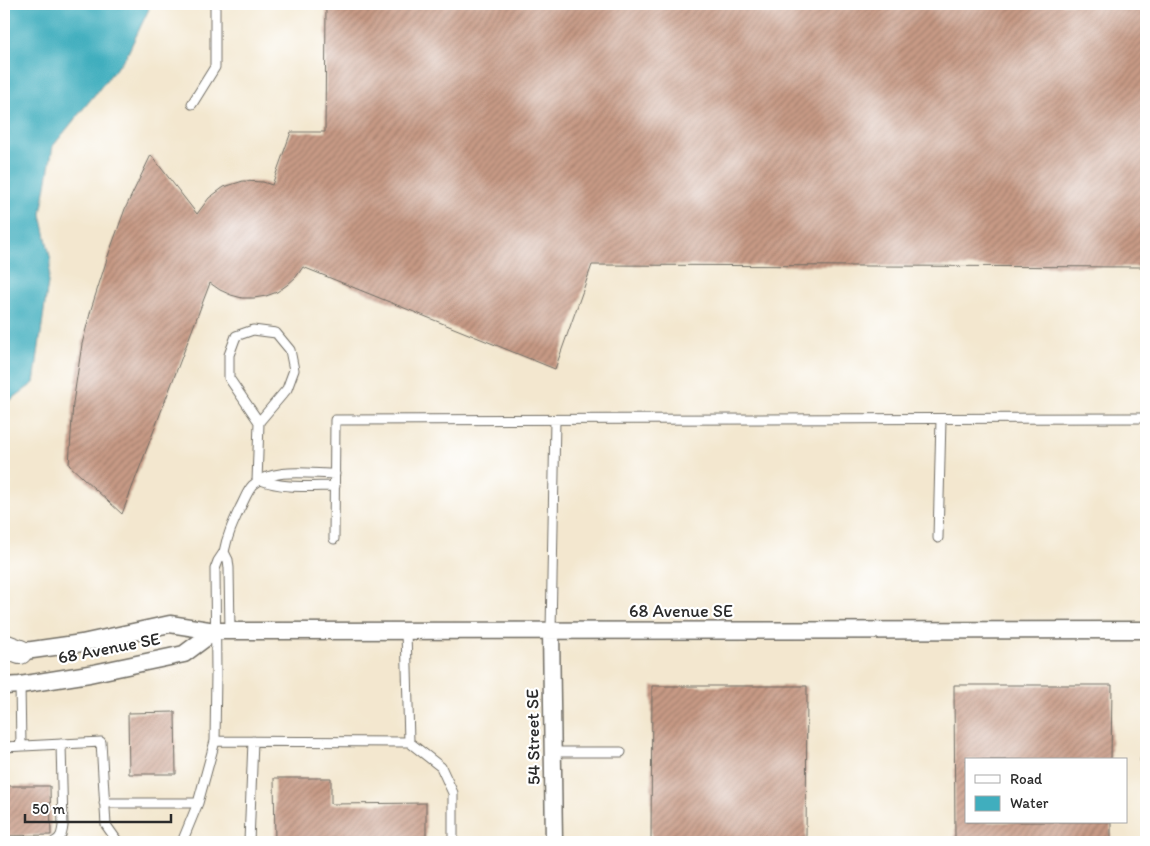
<svg xmlns="http://www.w3.org/2000/svg" width="1150" height="846" font-family="Itim,sans-serif">
  <style>
    .water { fill: #40aebe; stroke: #366c74 }
    .building { fill: url(#building-hatch) }
    .lines { fill: none; stroke-linecap: round; stroke-linejoin: round }
    .service-casing { stroke: #716d64; stroke-width: 11 }
    .minor-casing { stroke: #716d64; stroke-width: 19 }
    .secondary-casing { stroke: #716d64; stroke-width: 26 }
    .service { stroke: #fff; stroke-width: 9 }
    .minor { stroke: #fff; stroke-width: 16 }
    .secondary { stroke: #fff; stroke-width: 24 }
    .labels { text-anchor: middle; dominant-baseline: central; stroke-width: 4.5; stroke-linejoin: round; paint-order: stroke }
    .street-label { font-size: 18px; fill: #2b2b2b; stroke: #fff }
  </style>
  <defs>
    <pattern id="building-hatch" width="6" height="6" patternUnits="userSpaceOnUse" patternTransform="scale(1.25)"><rect width="6" height="6" fill="#c79a85"/><path d="M-1 1l2-2M0 6l6-6M5 7l2-2" fill="none" stroke="#a27e6d"/></pattern>
  </defs>
  <rect width="100%" height="100%" fill="#fff"/>
  <filter id="ink" filterUnits="userSpaceOnUse"><feTurbulence type="fractalNoise" baseFrequency=".02" numOctaves="2"/><feDisplacementMap in="SourceGraphic" scale="10" xChannelSelector="R" yChannelSelector="G"/><feConvolveMatrix kernelMatrix="1 2 1 2 8 2 1 2 1" color-interpolation-filters="sRGB"/></filter>
  <filter id="wash" filterUnits="userSpaceOnUse"><feTurbulence type="fractalNoise" baseFrequency=".0096" numOctaves="4" result="noise"/><feDisplacementMap in="SourceGraphic" scale="20" xChannelSelector="R" yChannelSelector="G"/><feGaussianBlur stdDeviation="1.12" result="paint"/><feColorMatrix in="noise" values="0 0 0 0 0 0 0 0 0 0 0 0 0 0 0 0 0 1.4 0 .05"/><feComposite in="paint" operator="in"/></filter>
  <g filter="url(#wash)">
    <rect width="100%" height="100%" fill="#f3e7cf"/>
    <!-- water -->
    <path class="water" d="M4,4h142l3,5 -22,46 -74,91 -12,68 10,47 -17,122 -30,22z"/>
    <g id="blocks">
      <!-- building -->
      <path class="building" d="M326,4h820v263l-554,-2 -37,104 -252,-102 -7,10 -9,8 -10,7 -11,4 -12,2h-12l-11,-3 -11,-5 -10,-7 -88,231 -53,-49 4,-62 9,-59 10,-38 16,-50 17,-47 26,-54 46,59 12,-16 15,-11 19,-6 20,1 9,3 19,-53h34z
        M954,685h158l-1,75h-145v62h145v20h-156z
        M652,686h155l-1,156h-155z
        M175,712l1,62h-47l-1,-61z
        M274,778h57v26l95,-1v39h-151z
        M4,786h46l1,49 -47,1z"/>
    </g>
  </g>
  <g filter="url(#ink)">
    <use href="#blocks" fill-opacity="0" stroke="#716d64" stroke-width="1"/>
    <g class="lines">
      <!-- service casing -->
      <g class="service-casing">
        <path id="service" d="M192,104l23,-37v-63
          M261,480c22,9 50,6 74,6
          M257,482l2,-60 28,-33 7,-19 -4,-20 -14,-17 -23,-3 -17,6 -7,19v23l30,44
          M938,538l3,-119
          M334,539l1,-119 811,-2
          M224,552c3,-16 9,-29 16,-44 4,-7 7,-17 13,-23 20,-18 57,-11 82,-11
          M551,631l4,-211
          M20,685l1,61
          M215,741l194,1 -3,-111
          M409,742l32,25 12,26v49
          M4,747l97,-5 5,83 12,17
          M553,752h68
          M1145,760h1
          M104,803h94
          M54,842c7,-3 8,-9 9,-16l-2,-82
          M182,842l16,-39 17,-62 1,-68 -1,-104 3,-8 6,-9 4,8 1,8 1,63
          M249,842l4,-101"/>
      </g>
      <!-- minor casing -->
      <g class="minor-casing">
        <path id="minor" d="M551,631l3,211
          M11,653l71,-10 88,-19 45,7 931,-1
          M4,686l16,-1 69,-11 95,-20 31,-23"/>
      </g>
      <!-- secondary casing -->
      <g class="secondary-casing">
        <path id="secondary" d="M4,646l16,6"/>
      </g>
      <!-- service -->
      <use href="#service" class="service"/>
      <!-- minor -->
      <use href="#minor" class="minor"/>
      <!-- secondary -->
      <use href="#secondary" class="secondary"/>
    </g>
  </g>
  <g class="labels">
    <!-- street labels -->
    <g class="street-label">
      <text x="681" y="611">68 Avenue SE</text>
      <text transform="translate(109 648) rotate(-11)">68 Avenue SE</text>
      <text transform="translate(533 737) rotate(-91)">54 Street SE</text>
    </g>
  </g>
  <!-- margin -->
  <rect width="1150" height="846" fill="none" stroke="#fff" stroke-width="20"/>
  <!-- legend -->
  <rect x="965" y="758" width="162" height="65" fill="#ffffff" stroke="#aaaaaa"/>
  <rect x="975" y="775" width="25" height="8" fill="#ffffff" stroke="#aaaaaa"/>
  <text x="1010" y="784" font-size="15" fill="#2b2b2b">Road</text>
  <rect x="975" y="796" width="25" height="15" fill="#40aebe" stroke="#aaaaaa"/>
  <text x="1010" y="808" font-size="15" fill="#2b2b2b">Water</text>
  <!-- scale -->
  <path d="M25 814v8h146v-8" fill="none" stroke="#2b2b2b" stroke-width="2.5"/>
  <text x="32" y="814" font-size="15" fill="#2b2b2b" stroke="#ffffff" stroke-width="4" paint-order="stroke">50 m</text>
</svg>
